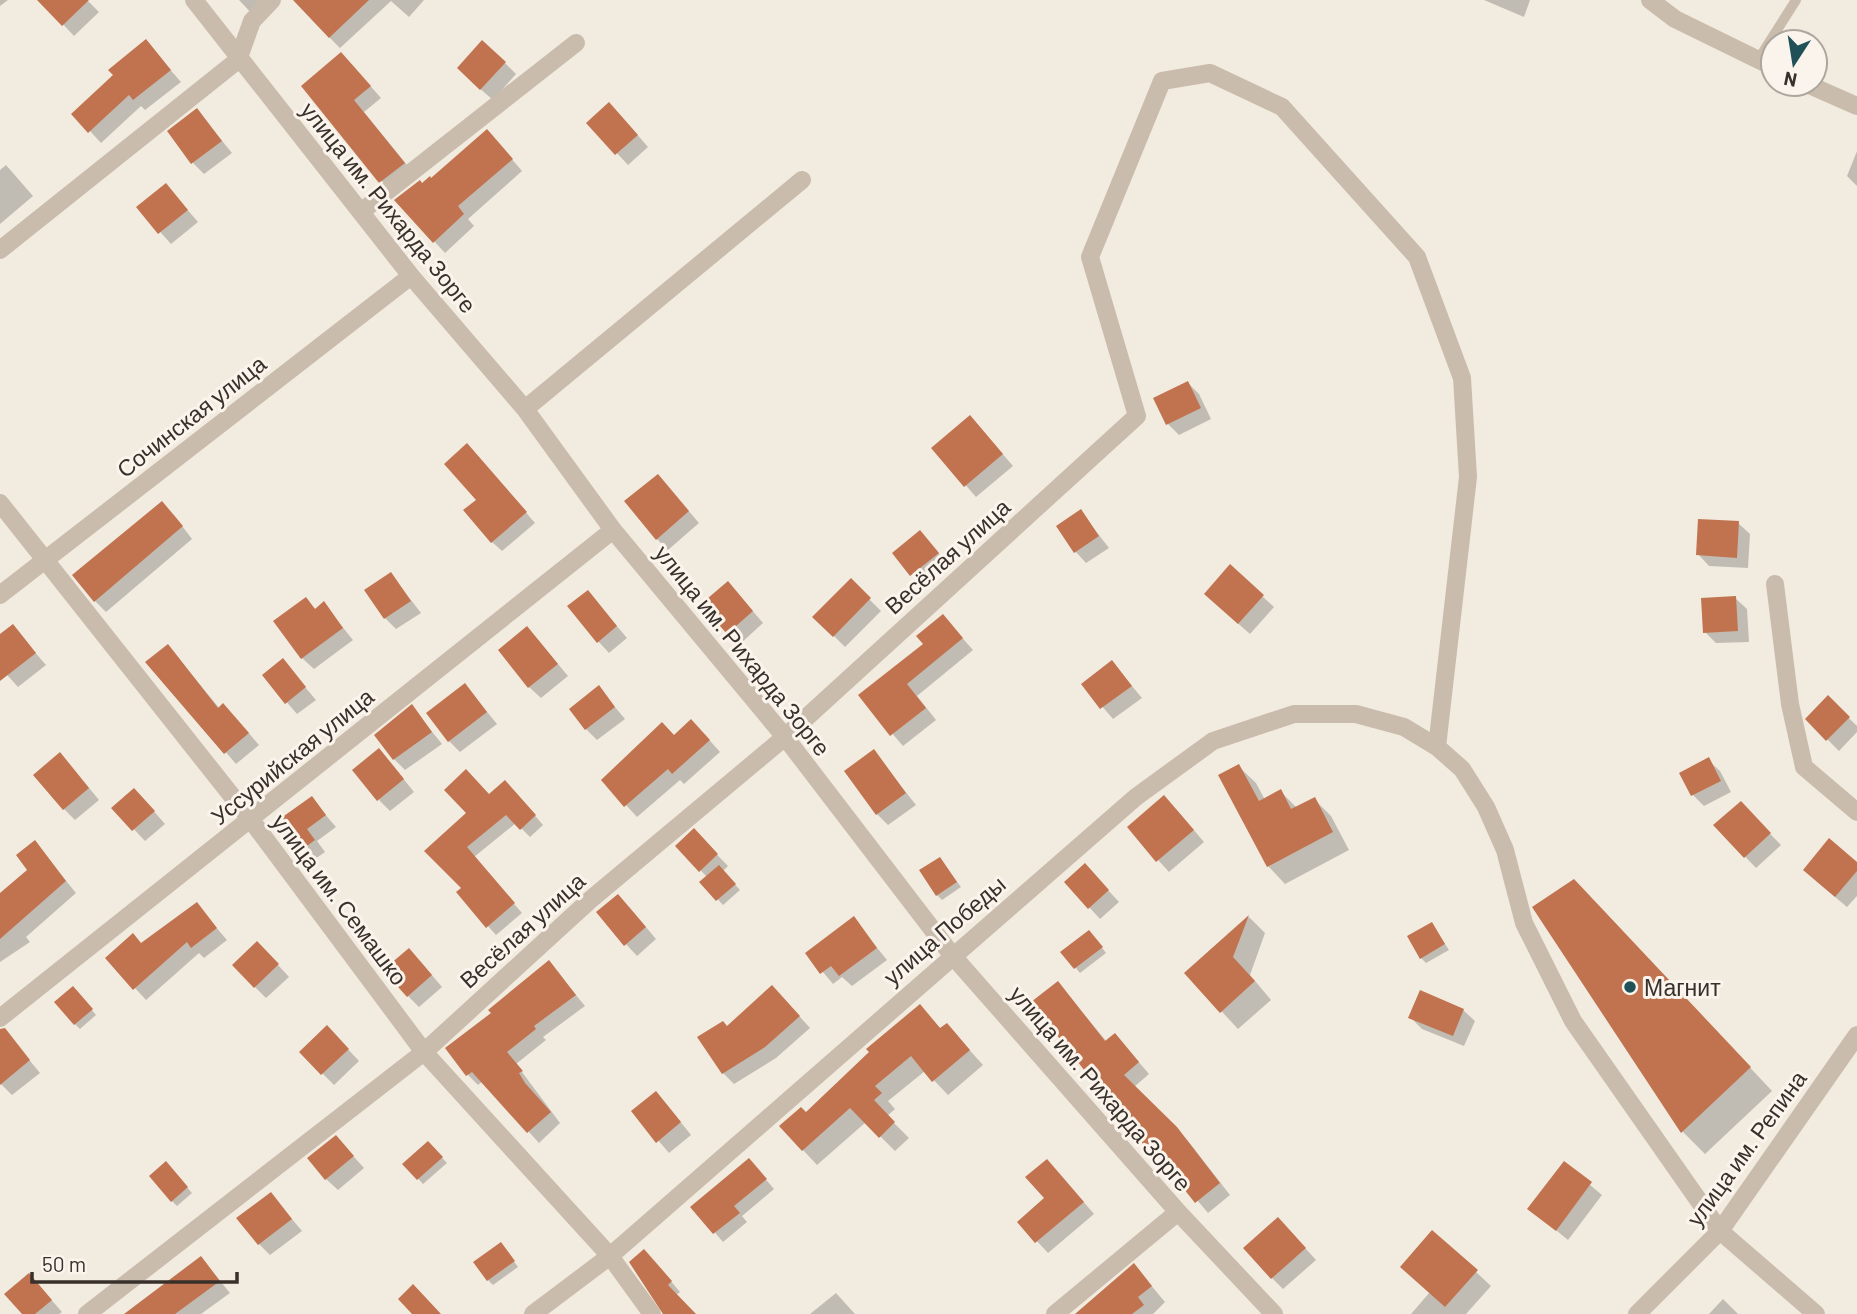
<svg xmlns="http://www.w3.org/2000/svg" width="1857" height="1314" font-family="Barlow,sans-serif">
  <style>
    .shadow { fill: #0003 }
    .building { fill: #c1734f }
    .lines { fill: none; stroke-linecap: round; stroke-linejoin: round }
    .lane { stroke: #cabcac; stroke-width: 10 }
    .street { stroke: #cabcac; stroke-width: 18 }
    .poi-dot { fill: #215158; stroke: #faf4ec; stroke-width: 2.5 }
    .labels { text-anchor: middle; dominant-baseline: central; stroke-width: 6; stroke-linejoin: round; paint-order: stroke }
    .street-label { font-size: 23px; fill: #38302a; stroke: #faf4ec }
    .poi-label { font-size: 23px; fill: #38302a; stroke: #faf4ec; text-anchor: start }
  </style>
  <rect width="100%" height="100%" fill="#f2ebe0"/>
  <!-- shadow -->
  <path class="shadow" d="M0,0h8l-8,6z
    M40,0h47l12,12 -25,24z
    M239,0h40l-21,20z
    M315,0h109l-15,17 -18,-16 -51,47 -11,-11z
    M1484,0h46l-6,17z
    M146,42l35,40 -36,28 -4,-4 -40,37 -11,-12 25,-55z
    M505,63l11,11 -23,26 -23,-20z
    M352,65l29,33 -17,14 51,63 -23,18 -89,-107z
    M197,110l35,43 -28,21 -11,-11z
    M621,116l27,31 -20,18 -39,-42z
    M498,143l24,28 -54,48 6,7 -29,27 -11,-12 -12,-55z
    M1857,151v35l-10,-10z
    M6,165l27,31 -33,28v-54z
    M166,185l32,37 -27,22 -33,-37z
    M1188,383l11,11 12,25 -32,16 -11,-11z
    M981,429l32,37 -37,31 -43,-49z
    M476,455l59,68 -33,28 -10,-9 -14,-42z
    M669,488l30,35 -31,27 -11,-11z
    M1081,512l28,36 -23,15 -11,-12z
    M173,514l19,25 -86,73 -11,-11z
    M1738,523l12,11 -2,34 -39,-2 -11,-12z
    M920,532l29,33 -26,21 -11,-12z
    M1231,567l43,40 -24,27 -33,-29z
    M391,574l30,39 -25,16 -11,-11z
    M851,581l30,30 -36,36 -30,-30z
    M588,592l39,46 -18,15 -11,-12z
    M739,595l24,28 -23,21 -12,-11z
    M1735,598l12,11 2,33 -33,1 -11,-11z
    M306,599l10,11 8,-6 29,36 -39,29 -12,-11z
    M943,616l30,34 -56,46 19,24 -33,26 -43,-50 65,-52z
    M13,627l33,38 -28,22 -18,-20v-30z
    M538,640l30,36 -27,22 -12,-11z
    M168,646l52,63 15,8 24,28 -23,19 -88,-102z
    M283,661l33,39 -19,14 -33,-38z
    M1112,662l30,36 -29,21 -30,-35z
    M465,685l32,39 -37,28 -11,-11z
    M599,688l26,31 -28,21 -11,-11z
    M1828,698l29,28v6l-18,19 -32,-32z
    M412,707l30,37 -37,26 -11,-11z
    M703,733l17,19 -36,32 -4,-4 -43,37 -34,-37 71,-43z
    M874,752l42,53 -28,20 -11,-11z
    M1708,760l12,11 11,21 -27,14 -11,-11z
    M390,762l24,30 -24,19 -11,-11z
    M71,766l28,34 -24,20 -11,-11z
    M1238,766l18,17 9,17 16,-8 16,16 17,-9 17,17 18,34 -64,34 -17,-18z
    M514,791l29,34 -13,12 -14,-14 -42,34 48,56 -26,22 -38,-42 6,-5 4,-75 21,-17z
    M312,799l24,28 -19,14 8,11 -17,12 -11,-11z
    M145,801l20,23 -20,17 -31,-33z
    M1740,803l41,42 -25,23 -40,-42z
    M1176,809l28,33 -35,30 -40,-44z
    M694,831l34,35 -5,5 17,19 -17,15 -21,-23 5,-5 -30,-31z
    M35,843l41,50 -50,44 4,5 -30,20v-67l29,-25z
    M940,859l21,28 -19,13 -5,-5z
    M1857,864v32l-10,11 -31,-26z
    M1096,877l23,25 -19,17 -11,-12z
    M196,904l31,36 -23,18 -5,-5 -53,47 -11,-12z
    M1597,904l175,187 -67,63 -22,-22 -149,-225z
    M629,907l27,32 -19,17 -11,-12z
    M1249,917l16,16 -15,42 21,25 -33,29 -52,-56z
    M853,918l34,42 -35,26 -10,-9 -9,7 -26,-31z
    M1432,924l17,26 -23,13 -5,-5z
    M1094,937l12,16 -26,20 -17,-21z
    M268,954l21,23 -23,21 -11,-11z
    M420,961l22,26 -23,20 -11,-11z
    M549,962l36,44 -42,31 3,3 -30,24 44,59 -21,20 -56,-62 -5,4 -10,-10 25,-62z
    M1058,983l49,59 19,5 23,27 -15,13 54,54 42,54 -22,18 -43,-51 -46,-43 4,-3z
    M78,993l18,22 -16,14 -5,-5z
    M783,998l27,30 -34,30 -42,26 -11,-11 4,-46z
    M920,1007l22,23 5,-5 36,40 -35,30 -23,-24 -37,30 7,8 -8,7 22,22 -14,13 -29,-29 -49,43 -14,-15 3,-36z
    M1463,1010l12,11 -11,25 -42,-17 -12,-12z
    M327,1027l32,34 -25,24 -33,-33z
    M8,1034l32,39 -28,22 -12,-12v-43z
    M667,1105l24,30 -22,18 -35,-41z
    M336,1137l28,31 -26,22 -12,-11z
    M428,1143l19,20 -24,21 -18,-20z
    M1564,1163l38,32 -34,45 -39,-32z
    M171,1169l21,24 -15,13 -5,-5z
    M757,1169l17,20 -32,27 5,6 -24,20 -30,-35z
    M1058,1172l36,42 -46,39 -29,-31 28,-24z
    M271,1194l31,37 -32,24 -11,-11z
    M1289,1230l27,30 -33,29 -11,-11z
    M505,1249l13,18 -25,18 -5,-5z
    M201,1258l29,35 -29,21h-74z
    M654,1261l26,31 -4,3 17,19h-26z
    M1134,1265l31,37 -12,12h-75z
    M1476,1272l15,14 -25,28h-55l19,-22z
    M40,1287l22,25 -3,2h-35z
    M836,1293l19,21h-45z
    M1723,1299l15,15h-29z"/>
  <!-- building -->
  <path class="building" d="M37,0h52l-27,26z
    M293,0h76l-40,38z
    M146,39l25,31 -38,30 -4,-5 -41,38 -17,-19 42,-39 -5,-5z
    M482,40l24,22 -26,28 -23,-22z
    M341,52l30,34 -17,14 51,63 -26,20 -78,-97z
    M609,102l29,33 -23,20 -29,-32z
    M197,108l25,33 -31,23 -24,-33z
    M487,129l26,30 -55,47 6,8 -31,29 -39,-43 26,-20 2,3 8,-7 1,2z
    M166,183l22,27 -30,24 -22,-27z
    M1188,381l13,27 -35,17 -13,-27z
    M970,415l33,39 -39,33 -33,-39z
    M467,443l60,69 -36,31 -28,-33 13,-10 -32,-36z
    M658,474l31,37 -33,29 -32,-39z
    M162,501l21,25 -89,76 -22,-27z
    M1081,509l18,27 -25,17 -18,-27z
    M1698,519l41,2 -2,37 -41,-3z
    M920,530l19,23 -29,23 -18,-23z
    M1230,564l34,31 -26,29 -34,-30z
    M391,572l20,29 -27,18 -20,-29z
    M851,578l20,20 -38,39 -21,-20z
    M728,581l25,30 -26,23 -26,-30z
    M588,590l29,36 -20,17 -30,-37z
    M1736,596l2,35 -35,2 -2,-35z
    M306,597l9,12 9,-8 19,27 -42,31 -28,-38z
    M943,614l20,24 -56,46 19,24 -36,28 -32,-41 65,-51 -7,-8z
    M13,624l23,29 -36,28v-47z
    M527,626l31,38 -30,24 -30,-38z
    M168,644l50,64 5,-5 26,30 -25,21 -79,-92z
    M283,658l23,29 -21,17 -23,-29z
    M1112,660l20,26 -32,23 -19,-25z
    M465,683l22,29 -39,30 -22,-29z
    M599,685l16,22 -30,23 -16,-21z
    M1828,695l22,22 -24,24 -21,-22z
    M412,704l20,28 -39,28 -19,-25z
    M691,719l19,21 -38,34 -4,-5 -44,38 -23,-27 61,-58 12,13z
    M379,748l25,31 -27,22 -25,-31z
    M874,749l32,44 -30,22 -32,-44z
    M60,752l29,36 -26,22 -30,-35z
    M1709,757l12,24 -30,15 -12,-23z
    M1239,764l20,37 22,-12 10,20 24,-12 18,35 -66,35 -49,-92z
    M466,769l23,25 16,-14 31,35 -16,15 -14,-15 -39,32 48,56 -29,25 -30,-36 5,-4 -37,-37 42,-38 -22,-23z
    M134,788l21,23 -23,20 -21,-23z
    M1164,795l30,35 -38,32 -29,-35z
    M312,796l14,19 -19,14 8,11 -19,14 -22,-31z
    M1741,801l30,32 -27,25 -31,-33z
    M694,828l24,26 -19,18 -24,-26z
    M1829,838l28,24v9l-22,26 -32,-27z
    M35,840l31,41 -66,58v-46l27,-23 -11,-15z
    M940,857l17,25 -21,14 -17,-26z
    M1085,863l24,27 -21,19 -24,-27z
    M719,865l17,19 -20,17 -17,-19z
    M1574,879l177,188 -70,66 -149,-226z
    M618,894l28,33 -22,19 -28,-34z
    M197,902l20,26 -26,20 -4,-6 -54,48 -28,-32 28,-25 8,10z
    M1249,915l-16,42 22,24 -35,32 -36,-40z
    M854,916l23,32 -38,28 -8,-10 -11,8 -15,-21z
    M1432,922l13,22 -25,15 -13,-23z
    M1089,930l14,17 -29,22 -14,-17z
    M257,941l22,23 -25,24 -22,-23z
    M409,948l23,27 -25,22 -24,-27z
    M549,960l27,35 -42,31 2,3 -29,23 16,19 -4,2 6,10 26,29 -24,21 -55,-61 -6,4 -21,-28 46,-35 -3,-3z
    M1058,981l47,60 10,-8 24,29 -15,13 53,52 43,56 -25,20 -41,-52 -3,3 -35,-35 4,-3 -89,-114z
    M772,985l28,31 -35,31 -43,27 -25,-37 26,-16 4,5z
    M73,986l20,23 -19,16 -20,-23z
    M1420,990l44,19 -11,27 -45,-18z
    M920,1004l20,24 7,-5 23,27 -38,32 -21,-26 -36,30 7,7 -8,7 21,22 -16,16 -29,-30 -48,43 -23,-25 22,-19 5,5 63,-60 -3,-3z
    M327,1025l22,24 -28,26 -22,-23z
    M5,1028l25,32 -30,25v-56z
    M656,1091l25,31 -25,21 -25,-32z
    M336,1135l18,21 -29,24 -18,-22z
    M428,1141l15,16 -26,23 -15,-16z
    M749,1158l18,21 -33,27 6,7 -27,21 -23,-27z
    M1047,1159l37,43 -49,41 -18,-21 27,-24 -19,-21z
    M166,1161l22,26 -17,15 -22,-26z
    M1564,1161l28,21 -36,49 -29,-22z
    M271,1192l21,27 -34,26 -22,-27z
    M1278,1217l28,31 -35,31 -28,-31z
    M1432,1230l46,40 -33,37 -45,-40z
    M501,1242l14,19 -28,20 -14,-19z
    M644,1249l28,32 -4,4 28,29h-33l-34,-52z
    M201,1256l19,25 -45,33h-51z
    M1134,1263l18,23 -14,11 6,8 -12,9h-57z
    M29,1273l23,27 -17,14h-13l-18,-20z
    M413,1284l28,30h-29l-14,-15z"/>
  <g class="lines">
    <!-- lane -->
    <path class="lane" d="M1758,60l38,-60"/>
    <!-- street -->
    <path class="street" d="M194,0l217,276 114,133 88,121 172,207 167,218 226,257 96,102
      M1650,0l25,19 98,48
      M1807,84l50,22
      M362,211l214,-168
      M0,250l238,-190 14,-39 20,-21
      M525,409l277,-229
      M0,503l251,317 173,232 186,204 42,58
      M1775,584l15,120 14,63 53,45
      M0,595l411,-319
      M0,1018l613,-488
      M87,1314l337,-262 166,-152 195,-163 352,-321 -47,-159 72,-176 48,-8 72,34 135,150 45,121 6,99 -31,270
      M533,1314l77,-58 526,-459 77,-56 81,-27h62l48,13 33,20 25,22 24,38 19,43 19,73 49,98 147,210 96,83
      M1055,1314l123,-102
      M1637,1314l83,-83 137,-196"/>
  </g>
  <!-- markers -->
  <circle class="poi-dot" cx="1630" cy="987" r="7"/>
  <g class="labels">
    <!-- street labels -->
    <g class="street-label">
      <text transform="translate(389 207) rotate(51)">улица им. Рихарда Зорге</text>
      <text transform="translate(191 416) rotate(-38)">Сочинская улица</text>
      <text transform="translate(947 556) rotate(-42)">Весёлая улица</text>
      <text transform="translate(743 650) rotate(51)">улица им. Рихарда Зорге</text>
      <text transform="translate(292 756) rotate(-39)">Уссурийская улица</text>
      <text transform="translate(340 899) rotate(53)">улица им. Семашко</text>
      <text transform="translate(522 930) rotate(-42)">Весёлая улица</text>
      <text transform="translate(944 930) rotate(-41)">улица Победы</text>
      <text transform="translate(1101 1088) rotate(49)">улица им. Рихарда Зорге</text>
      <text transform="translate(1746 1148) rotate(-54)">улица им. Репина</text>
    </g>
    <!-- poi labels -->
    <g class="poi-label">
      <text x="1644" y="987">Магнит</text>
    </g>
  </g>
  <!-- north arrow -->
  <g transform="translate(1794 63) rotate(192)"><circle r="33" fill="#faf4ec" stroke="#aca69e" stroke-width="2"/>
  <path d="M0-5L12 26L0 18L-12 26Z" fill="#215158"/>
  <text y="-10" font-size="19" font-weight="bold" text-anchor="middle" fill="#38302a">N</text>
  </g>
  <!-- scale -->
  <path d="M32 1272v10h205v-10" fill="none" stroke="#38302a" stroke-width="3.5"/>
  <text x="42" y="1272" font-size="21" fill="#38302a" stroke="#faf4ec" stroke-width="5" paint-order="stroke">50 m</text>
</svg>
